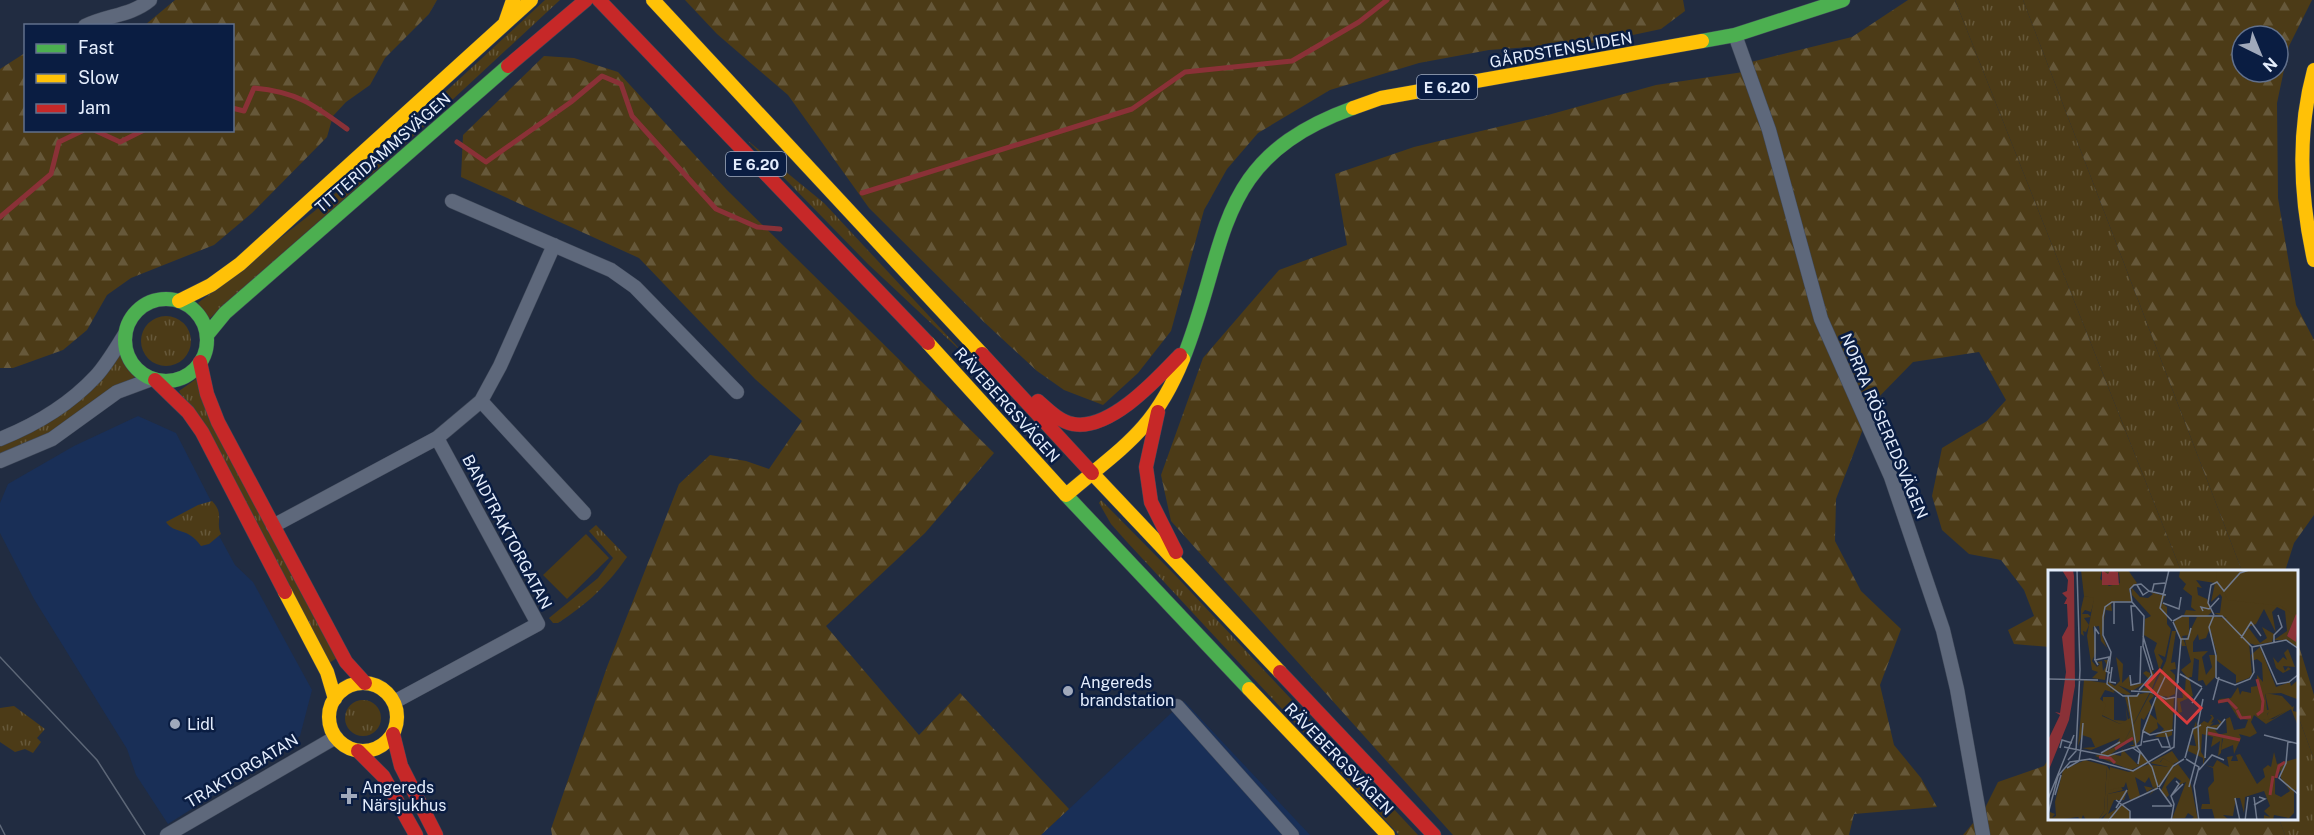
<svg xmlns="http://www.w3.org/2000/svg" width="2314" height="835" font-family="'Public Sans',sans-serif">
  <style>
    .built { fill: #192f57 }
    .grass { fill: url(#grass-tufts) }
    .forest { fill: url(#forest-firs); fill-rule: evenodd }
    .pitch { fill: #4c3b17 }
    .lines { fill: none; stroke-linecap: round; stroke-linejoin: round }
    .stream { stroke: #8a3137; stroke-width: 5 }
    .street-casing { stroke: #3f4859; stroke-width: 15 }
    .fast-casing { stroke: #3f4859; stroke-width: 15 }
    .slow-casing { stroke: #3f4859; stroke-width: 15 }
    .jam-casing { stroke: #3f4859; stroke-width: 15 }
    .street { stroke: #5e687b; stroke-width: 14 }
    .fast { stroke: #4caf50; stroke-width: 14 }
    .slow { stroke: #ffc107; stroke-width: 14 }
    .jam { stroke: #c62828; stroke-width: 14 }
    .tram { stroke: #5d6777; stroke-width: 1.5 }
    .poi-dot { fill: #a0a9bb; stroke: #0a1d42; stroke-width: 2 }
    .labels { text-anchor: middle; dominant-baseline: central; stroke-width: 5; stroke-linejoin: round; paint-order: stroke }
    .shield { fill: #0a1d42; stroke: #a3afc4; stroke-width: 1.5 }
    .shield-label { font-size: 15px; font-weight: bold; fill: #e4edfc }
    .street-label { font-size: 16px; fill: #e4edfc; stroke: #0a1d42 }
    .poi-label { font-size: 16px; fill: #e4edfc; stroke: #0a1d42; text-anchor: start }
    .inset-river { fill: none; stroke: #8a3137; stroke-width: 3 }
    .inset-road { fill: none; stroke: #6f798c; stroke-width: 1.5 }
    .view { fill: #d73c3d; fill-opacity: 0.15; stroke: #d73c3d; stroke-width: 3 }
    .inset-edge { fill: none; stroke: #e4edfc; stroke-width: 3 }
  </style>
  <defs>
    <pattern id="grass-tufts" width="24" height="20" patternUnits="userSpaceOnUse" patternTransform="scale(1.5)"><rect width="24" height="20" fill="#4c3b17"/><path d="M3 7l-1-3M5 7V3M7 7l1-3M15 17l-1-3M17 17v-4M19 17l1-3" fill="none" stroke="#66583a"/></pattern>
    <pattern id="forest-firs" width="22" height="20" patternUnits="userSpaceOnUse" patternTransform="scale(1.5)"><rect width="22" height="20" fill="#4c3b17"/><path d="M5 1l3.5 6h-7zM16 11l3.5 6h-7z" fill="#66583a"/></pattern>
  </defs>
  <rect width="100%" height="100%" fill="#212c41"/>
  <!-- built -->
  <path class="built" d="M138,416l38,17 37,72 4,27 18,33 18,17 59,108 -12,46 -53,38 -79,50 -32,-49 -9,-26 -93,-150 -34,-66v-30l8,-19 66,-38z
    M1184,701l126,134h-269l28,-26z"/>
  <!-- grass -->
  <path class="grass" d="M545,0h15l-179,166 -172,153 -11,-16 128,-101z
    M1955,0h68l219,571h-61z
    M747,140l77,63 211,227 -71,-76 -96,-90z
    M141 341a25 25 0 1 1 50 0a25 25 0 1 1-50 0Z
    M120,354l15,23 -45,26 -42,33 -48,21v-11l50,-24z
    M196,379l141,279 -8,5 -150,-272z
    M1101,500l76,77 241,258h-19l-272,-293 -16,-18 -12,-21z
    M212,501c13,13 3,21 9,33l-12,10 -8,2c-14,-20 -26,-11 -35,-24l32,-17z
    M596,525l31,32c-20,29 -40,47 -69,66h-5l-4,-5 49,-40 15,-20 -24,-27z
    M345 718a18 18 0 1 1 36 0a18 18 0 1 1-36 0Z
    M14,706l31,23 -8,9 4,4 -8,11 -8,-4 -10,3 -15,-10v-34z
    M2298,716l16,43v76h-29l-6,-16 19,-1z"/>
  <!-- forest -->
  <path class="forest" d="M175,0h262l-8,14 -44,44 -15,27 -24,17 -13,14 -6,21 -75,76 -38,32 -83,33 -24,17 -20,35 -24,20 -50,18h-13v-299l25,-16 1,77h206v-104l-87,-1z
    M685,0h998l2,11 -24,18 -61,13 -111,8 -70,13 -89,27 -72,43 -31,36 -23,41 -33,121 -33,42 -35,32 -39,-15 -27,-19 -53,-49 -115,-114 -81,-113 -71,-61z
    M1908,0h47l226,571h-131v76l-36,-3 -6,-14 26,-14 -10,-26 -23,-30 -32,-6 -27,-24 -10,-34 10,-48 45,-27 19,-21 -27,-48 -66,10 -40,41 -37,96 -1,42 26,50 40,38 -21,56 14,60 27,33 16,29 -83,7 -5,21h-396l-282,-314 -10,-46 42,-117 76,-88 68,-25 -12,-71 79,-27 134,-32 108,-30 94,-14 -3,-8 105,-26z
    M2023,0h289l-23,46 -12,57 1,95 18,107 18,35v175l-20,28 -9,28h-43zM2242,36h36v36h-36z
    M544,56l30,2 44,14 109,118 267,263 -69,80 -99,93 93,109 41,-42 109,116 -28,26h-489l-1,-6 56,-162 72,-183 31,-29 36,6 23,8 33,-48 -47,-42 -116,-121 -178,-81 2,-42z
    M2298,643l16,52v64l-16,-43z
    M2050,757v61l229,1 6,16h-322l21,-25 14,-28 46,-16z"/>
  <!-- pitch -->
  <path class="pitch" d="M586,534l23,24 -42,41 -24,-24z"/>
  <g class="lines">
    <!-- stream -->
    <path class="stream" d="M232,108l12,3 10,-23c43,4 59,16 93,41
      M94,130l26,12 24,-12
      M457,142l29,20 85,-60 31,-26 19,8 11,32 84,93 41,18 23,2
      M862,193l270,-84 53,-37 107,-11 67,-39 28,-22
      M0,217l51,-43 8,-32 25,-12"/>
    <!-- street casing -->
    <g class="street-casing">
      <path id="street" d="M85,26c21,-11 46,-10 65,-26
        M1735,35l34,95 52,189 70,158 52,153 14,59 26,146
        M452,201l159,69 24,17 102,105
        M481,401l103,112
        M0,439c35,-14 70,-35 96,-63 11,-12 20,-28 29,-42
        M0,461l52,-22 65,-47 35,-13
        M273,526l164,-88 44,-37 19,-35 54,-121
        M394,702l144,-78 -101,-186
        M1177,706l115,129
        M167,835l169,-98"/>
    </g>
    <!-- fast casing -->
    <g class="fast-casing">
      <path id="fast" d="M1702,41l33,-6 108,-35
        M125 340a41 41 0 1 1 82 0a41 41 0 1 1-82 0Z
        M207,335l18,-22 283,-247
        M1183,359c47,-118 29,-200 170,-251
        M1066,495l183,194"/>
    </g>
    <!-- slow casing -->
    <g class="slow-casing">
      <path id="slow" d="M653,0l329,354
        M505,23l8,-23
        M2314,70c-17,62 -14,127 0,190
        M1353,108l28,-10 321,-57
        M179,301l32,-16 29,-21 291,-264
        M928,343l138,152c56,-48 88,-64 117,-136
        M1092,473l188,199
        M285,592l42,80 8,27
        M329 717a34 34 0 1 1 68 0a34 34 0 1 1-68 0Z
        M1249,689l139,146"/>
    </g>
    <!-- jam casing -->
    <g class="jam-casing">
      <path id="jam" d="M599,0l329,343
        M508,66l78,-66
        M982,354l110,119
        M200,362l7,32 11,28 128,240 19,21
        M155,380l33,32 14,20 83,160
        M1038,401c10,9 22,21 35,23 37,7 84,-45 107,-69
        M1158,412l-12,55 5,35 25,50
        M1280,672l154,163
        M393,734l8,32 35,69
        M358,751l25,25 33,59"/>
    </g>
    <!-- street -->
    <use href="#street" class="street"/>
    <!-- fast -->
    <use href="#fast" class="fast"/>
    <!-- slow -->
    <use href="#slow" class="slow"/>
    <!-- jam -->
    <use href="#jam" class="jam"/>
    <!-- tram -->
    <path class="tram" d="M0,657l97,103 48,75
      M0,825l5,10"/>
  </g>
  <!-- markers -->
  <g class="poi-dot">
    <circle cx="1068" cy="691" r="6"/>
    <circle cx="175" cy="724" r="6"/>
    <path d="M346 787h6v6h6v6h-6v6h-6v-6h-6v-6h6z"/>
  </g>
  <g class="labels">
    <!-- shield labels -->
    <g class="shield">
      <rect x="1417" y="75" width="60" height="24" rx="4.5"/>
      <rect x="726" y="152" width="60" height="24" rx="4.5"/>
    </g>
    <g class="shield-label">
      <text x="1447" y="87">E 6.20</text>
      <text x="756" y="164">E 6.20</text>
    </g>
    <!-- street labels -->
    <g class="street-label">
      <text transform="translate(1561 50) rotate(-10)">GÅRDSTENSLIDEN</text>
      <text transform="translate(383 153) rotate(-41)">TITTERIDAMMSVÄGEN</text>
      <text transform="translate(1007 405) rotate(48)">RÄVEBERGSVÄGEN</text>
      <text transform="translate(1884 426) rotate(67)">NORRA RÖSEREDSVÄGEN</text>
      <text transform="translate(507 532) rotate(62)">BANDTRAKTORGATAN</text>
      <text transform="translate(1339 759) rotate(46)">RÄVEBERGSVÄGEN</text>
      <text transform="translate(242 771) rotate(-31)">TRAKTORGATAN</text>
    </g>
    <!-- poi labels -->
    <g class="poi-label">
      <text x="1080" y="682">Angereds<tspan x="1080" dy="18">brandstation</tspan></text>
      <text x="187" y="724">Lidl</text>
      <text x="362" y="787">Angereds<tspan x="362" dy="18">Närsjukhus</tspan></text>
    </g>
  </g>
  <!-- overview -->
  <g transform="translate(2048 570)">
    <rect width="250" height="250" fill="#212c41"/>
    <path d="M36,26l11,1 -4,15 -6,-2 -3,4h6l3,3 -7,1 5,7 -3,7 -3,-1 1,5 -3,-2v-25zM131,47h10v18l-7,1 4,10h-4l-8,-24zM217,123l17,3 11,12 -29,14 5,-11zM55,127h11v23l13,1 -1,-14 2,14 -8,3 -18,-9zM162,145h2l2,3 -3,5 3,-1 -4,4 10,-2 -3,-5 5,3 -7,8 7,8 -1,15 -3,3 2,-15 -9,6 2,-10 -11,-3 -1,18 4,6 -2,8v-8l-15,-7 1,-6 7,1 -3,-14 -2,5 5,-16 3,19 -1,-14 6,-5 4,2 4,-6zM115,188l11,6 -6,12 -19,20 8,-12 -5,-19 17,2 -9,-4zM59,196l16,24 -15,4 -1,19 -9,8 6,-10z" fill="#4c3b17"/>
    <path d="M33,0h29l-2,4 -6,-4 -2,9 9,7 11,-3 -1,-10 -7,-3h16l9,13 -8,6 3,13 -16,-1 -5,3 1,7 -6,-1v-4l-4,29 5,13 -6,-7 -2,-15 -6,1 3,25 -4,9 5,6 3,-3 -3,-2 5,-1 1,10 4,-6 -3,-5h4l-3,20 -13,-2 6,-6 -6,-2 -5,-34 7,-38 -10,-2zM250,0l-2,45 -9,21 8,3 3,4v6l-10,-9h-14l13,-9 -2,-20 -8,-4 -5,5 4,21 -12,-24 -8,15 -8,3 12,16 7,-5 -5,-11 12,7 -2,8 -17,3 -6,-2 3,31 -3,4 -13,5v-8l-20,-15 -1,17 -9,9 -3,-6 -5,1 1,-21 -5,-2 -2,19h-3l4,19 -13,6 2,10 -4,1 -1,-15h6l-1,-7 3,-1 1,-14 -5,-6 10,-8 -6,-21 12,-24 -13,-2 2,-5 10,1 -5,-4 1,-11 -9,-7 3,-5 -7,-7 1,-6zM148,10l19,3 -4,19 9,-8 2,3 -2,16h-6l13,5 -20,-2 5,-4 -5,-13 -9,-4 -1,-8 5,1zM162,58l7,27h-8l3,12 -6,8 -4,-18 6,-6 -15,1v-10l5,-8 1,6 7,-2zM83,17l9,10 8,1 5,-4 -3,-2 15,4 -3,7 5,4v17l4,5 -6,28 -7,-3 5,7 -12,30h-10l11,-11 -1,-11 4,6 4,-6 -5,-18 3,-8 -13,-8 1,-16 6,-3 -19,-21zM124,61h4l-5,32 4,-1 1,7 -6,1 5,5v19l-9,4 -14,-7 14,-30zM212,77l16,40 14,-5 1,4 7,-6 -1,19 -16,-6 -16,1 2,16 5,-1 -5,5 2,5 -6,1 10,-1 21,-13 -1,5 5,1v14l-7,-17 -25,15 -12,-9 -3,7 6,11 -7,4 -11,-3 2,4 -7,16 -1,-9 -12,5 2,-11 -7,-4 11,-2 -1,-14 4,-2 4,13 11,-2 3,-8 -10,-2 -10,-16 -10,1 1,-4 12,-1 7,-11 2,8 2,-4 9,2v-6l6,-1v-11l6,7 -1,-19 -5,-4 -5,2 -1,-6zM240,79l7,18 -12,-1 2,5 3,-4 3,2 -8,4 -7,-5 -3,-11 5,6 5,-6 4,3 -3,-7zM68,87l7,7 -1,19 7,-7 1,9 15,-2 4,-4 -6,-6 3,-2 4,2v7l-18,11 -14,-6 13,9 -4,1 -16,-5 -4,-9 8,5 5,-5zM36,110l22,3 9,10 -10,-3 -5,9 6,5 -4,12 18,8 10,-6 -5,-21 25,-5 -27,52 28,-52 3,4 -5,5 3,6 -8,13 -3,-2 -1,22 -5,6h-3l-3,-1h5l-1,-4 -6,2 -16,11 10,2 1,-7 16,16 2,-12 8,9 -17,8 -36,-14 20,-9 5,-9 -29,12 -9,-2 13,-1 -4,-9 -9,-3 -4,11zM109,125l17,3 -2,37 -4,2h-13l9,-8 -7,-7 1,6 -9,6 -5,-4 6,-16 7,6 -3,-16zM124,181l7,10 -6,3 -10,-6 -3,4 10,3 -1,2 -19,-4zM226,182l3,12 21,-6v36l-1,-5 -3,2v22l-5,5 -15,-3 -1,5h-9v-5l6,2 -6,-6 6,-5 -6,-15 -19,6 -1,16 -4,-15h-4l-3,18 -10,-1 6,5h-14l-3,-11h-11l1,-5h8l-2,-16 6,-7 -1,-13 -8,-3 8,2 4,-7 12,7 -2,-10 6,-1 -2,5h7l-2,-6 4,-1 17,30 8,-7 -2,-8 5,-4 3,2zM233,200v8l9,13 -9,6 -6,-3v-16zM37,190l22,6 -3,45 -6,9h-12l-3,-5 -2,5 -3,-3 -29,4 1,-9 5,2 -3,4 4,-2 -1,-14 8,-32zM101,194l9,8 1,12 -12,8 -3,-6 9,2 -4,-11 -4,6 -10,-6 5,19 -10,4 -3,-9 -3,9h-10l-6,14 15,-9 7,7v8l-29,1 6,-8 1,-19 20,-4 -2,-8 -2,5 -16,3 2,-23 19,5zM130,194l12,16 8,40h-8l4,-3 -6,-4 -3,5 -13,1 14,-37 -9,4 4,-5 -6,-4 -9,10 3,8 -3,3 -5,-7 11,-23z" fill="#4c3b17" fill-rule="evenodd"/>
    <path d="M169,0h81v48l-17,-12 -53,-6 -12,-22z" fill="#4c3b17"/>
    <path d="M14,0h11l1,6 1,110 -6,34 -21,52v-32l12,-25 -5,-3 5,1 6,-41 -4,-35 6,-11 -1,-22h-3l3,-6 -5,-5 5,-2 1,-11zM54,0l6,4 2,-4 8,2 1,13h-17zM248,44l3,3 -3,25 -9,-6z" fill="#8a3137"/>
    <path class="inset-river" d="M170,132l10,-2 9,9M189,140l4,8 10,-1M209,145l5,-4 1,-10 -6,-22M160,163l32,7M67,179l18,-11M51,187l11,1 5,5M228,208l3,-12 6,-4M222,225l3,-19"/>
    <path class="inset-road" d="M121,0l-9,38 12,13M89,15l6,10 6,-4M104,22l2,-8 11,-1M66,32v22M84,32l-2,-13 4,-4 7,-1 8,7 17,4M115,33l16,6 2,-12M155,41l-2,-4 8,2 10,-11M166,45l-6,-12 3,-18 6,-3 7,9 16,-18 9,-3M166,45l-5,12 7,29v22M125,51l9,-5h40l30,31M125,52l8,18 -5,57M85,61l-2,-25h5M95,66l10,34M193,68l10,-16 10,14M133,69h7l3,-11M226,72v-7l8,-8 -4,-12M212,75l17,39 12,-2 10,-8M204,77l34,-7 13,9M47,90v-32l4,6M50,95l-3,-5 14,-3 -3,14 4,2M64,97l-2,15 6,1M132,104l22,13M82,105l1,10 9,-2 1,-37M168,108l19,7 15,-6 4,-7 -2,-25M0,109l50,1M130,113l1,-20M91,123l-2,3h-14l-16,-12 4,-32 -8,-17v-18l2,-10 7,-5h20l12,14 -1,30 9,29 -13,15M109,124l9,-19M80,126l8,50 16,21 6,20M165,130l6,-23M144,133l10,-15M159,157l10,2 8,-10M95,161l13,-34M216,165l35,9M240,171l-2,22 -7,15 20,17M95,172l15,-3 4,8h8l-5,-16M16,177l44,9 33,-11 2,-14 7,4 23,-5M12,178l2,-8 10,3M33,178l2,-25M85,178l7,5 -2,11M53,183l19,-11M137,188l8,-29 8,-4M157,188l2,-31M138,189l13,8 -5,19 5,35M20,190l8,-9 4,-81 -3,-100M19,198l12,-7 2,-13M151,200l13,-15 12,5M111,217l14,-21 11,-7M141,217l10,-38 -1,-25 5,-25M111,218l13,18M7,225l6,-20M123,226l8,-12 -3,-3M206,227l3,24M187,228l5,23M0,229l26,-64M68,230l14,11v10M206,235l11,-6 -6,-2M104,236h20M68,238l11,-18M0,244l10,-38 12,-14 20,-3 43,12 41,-24 2,-50 -10,2 -15,-7 -20,-1M60,251l13,-16 37,-17M123,251l3,-17 -3,-8 12,-12M197,251l3,-24"/>
    <path class="view" d="M112,100l41,38 -14,15 -41,-38z"/>
    <rect width="250" height="250" class="inset-edge"/>
  </g>
  <!-- legend -->
  <rect x="24" y="24" width="210" height="108" fill="#0a1d42" stroke="#61708c" stroke-width="1.5"/>
  <rect x="36" y="44" width="30" height="9" fill="#4caf50" stroke="#61708c" stroke-width="1.5"/>
  <text x="78" y="54" font-size="18" fill="#e4edfc">Fast</text>
  <rect x="36" y="74" width="30" height="9" fill="#ffc107" stroke="#61708c" stroke-width="1.5"/>
  <text x="78" y="84" font-size="18" fill="#e4edfc">Slow</text>
  <rect x="36" y="104" width="30" height="9" fill="#c62828" stroke="#61708c" stroke-width="1.5"/>
  <text x="78" y="114" font-size="18" fill="#e4edfc">Jam</text>
  <!-- north arrow -->
  <g transform="translate(2260 54) rotate(137)"><circle r="28" fill="#0a1d42" stroke="#61708c" stroke-width="1.5"/>
  <path d="M0-4.5L10 22L0 15L-10 22Z" fill="#a0a9bb"/>
  <text y="-9" font-size="16" font-weight="bold" text-anchor="middle" fill="#e4edfc">N</text>
  </g>
</svg>
